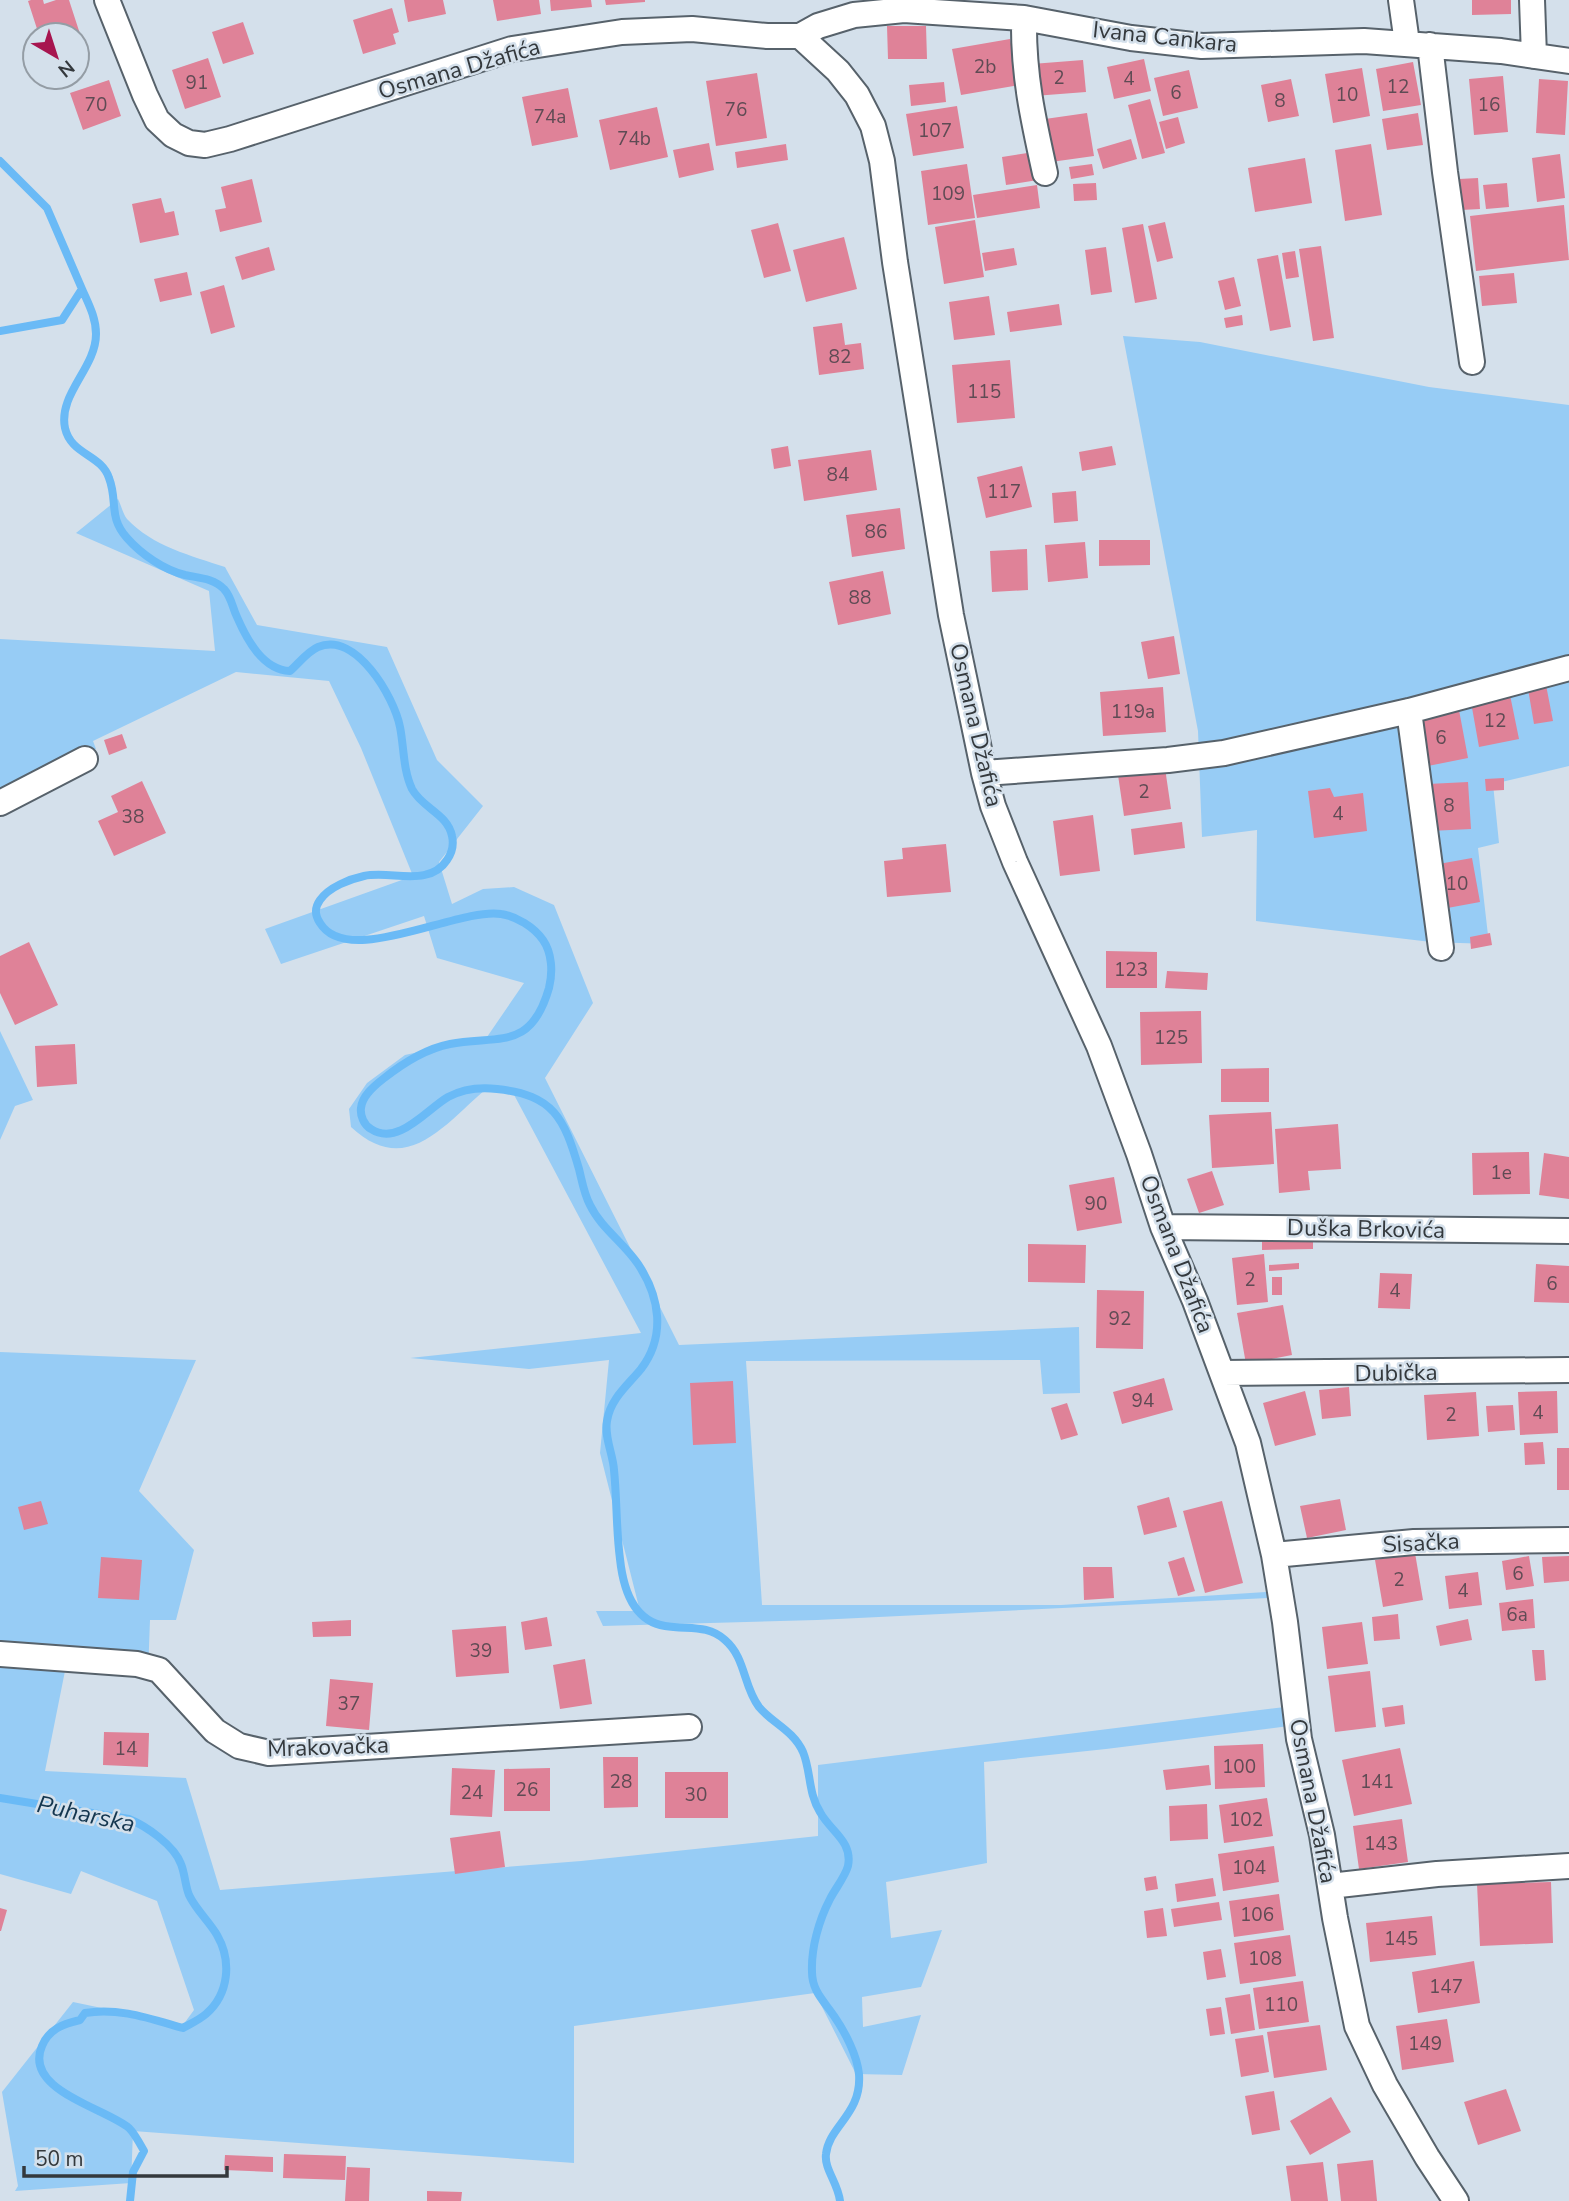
<svg xmlns="http://www.w3.org/2000/svg" width="1569" height="2201" font-family="'Nunito Sans',sans-serif">
  <style>
    .green { fill: #97ccf5 }
    .lines { fill: none; stroke-linecap: round; stroke-linejoin: round }
    .stream { stroke: #6abaf6; stroke-width: 8 }
    .building { fill: #df8298 }
    .minor-casing { stroke: #57626b; stroke-width: 28 }
    .minor { stroke: #fff; stroke-width: 24 }
    .labels { text-anchor: middle; dominant-baseline: central; stroke-width: 5; stroke-linejoin: round; paint-order: stroke }
    .number-label { font-size: 19px; fill: #5f4b54 }
    .street-label { font-size: 23px; fill: #34393d; stroke: #d4e0eb }
    .water-label { font-size: 24px; font-style: italic; fill: #14364f; stroke: #d4e0eb }
  </style>
  <rect width="100%" height="100%" fill="#d4e0eb"/>
  <!-- green -->
  <path class="green" d="M1123,336l77,6 229,45 140,18v361l-76,18 6,59 -21,5 11,96 -58,-2 -175,-21 1,-91 -55,7 -4,-106z
    M118,499c3,6 5,15 9,20 25,27 65,37 98,48l32,58 130,22 50,113 46,46 -44,56 13,42 31,-15 31,-2 40,18 39,98 -48,75 134,267 400,-18 1,66 -37,1 -3,-34 -294,1 16,244h299l205,-13 2,6 -451,22 -214,6 -7,-15h44l-40,-158 9,-93 -80,9 -119,-11 231,-25 -129,-242 -26,-2c-43,37 -80,89 -135,38l-2,-18 18,-26 38,-28 82,-18 37,-54 -87,-25 -13,-42 -143,48 -16,-35 148,-53 -52,-128 -32,-67 -93,-9 -143,69 3,8 -96,47v-157l215,12 -6,-60 -133,-58z
    M0,1031l33,69 -18,6 -15,34z
    M0,1352l196,8 -57,131 55,59 -18,70h-26l-2,54 -83,-3 -20,100 141,7 34,112 361,-29 237,-25v-71l467,-58 4,19 -183,23 -122,13 3,101 -101,19 5,56 51,-8 -21,57 -59,10 1,30 58,-12 -19,60 -46,-1 -41,-81 -241,33v137l-441,-32 -2,52 -116,8 3,-5 -16,-94 71,-90 110,23 11,-15 -37,-109 -76,-30 -10,23 -71,-20z"/>
  <g class="lines">
    <!-- stream -->
    <path class="stream" d="M0,161l47,47 35,81 -20,31 -62,11
      M82,289c6,14 14,28 14,45 0,34 -38,60 -31,94 6,27 36,26 44,50 9,23 -1,39 18,60 14,16 37,32 58,37 14,3 28,3 39,14 8,9 8,18 13,28 10,23 26,53 53,54 8,-7 18,-20 28,-24 38,-16 76,50 82,80 4,20 3,43 12,62 10,19 36,25 40,47 2,9 0,17 -5,24 -18,28 -56,10 -83,16 -14,3 -35,11 -44,24 -5,7 -6,14 0,23 28,46 138,-16 181,-9 15,2 33,13 42,26 9,13 10,32 6,48 -18,63 -50,47 -99,56 -25,5 -47,19 -67,35 -9,7 -21,17 -22,29 -1,8 3,17 10,21 27,18 56,-20 77,-32 15,-8 32,-10 49,-8 57,6 67,29 82,80 3,12 5,25 11,36 11,23 34,38 48,59 22,33 28,72 3,105 -13,16 -31,30 -34,52 -3,16 6,33 7,49 3,29 2,59 6,89 3,28 13,62 45,67 23,4 42,-2 60,14 21,18 18,46 34,67 13,16 34,23 44,45 8,19 5,41 17,60 10,19 33,29 28,54 -3,11 -13,23 -18,33 -11,21 -19,49 -18,73 0,19 12,29 22,44 11,16 23,39 25,58 3,40 -30,52 -33,80 -2,15 12,29 14,47
      M0,1798l129,21c17,7 45,26 52,45 4,10 4,21 8,31 7,15 20,26 28,40 15,26 12,59 -11,79 -7,6 -16,10 -23,14 -32,-9 -65,-21 -98,-15l-5,7c-17,4 -31,9 -38,26 -19,44 63,62 87,82 6,6 11,16 15,23l-11,21 -3,29"/>
  </g>
  <!-- building -->
  <path class="building" d="M31,0h12l1,4 12,-4h13l12,37 -42,-2 -11,-34z
    M404,0h39l3,14 -38,8z
    M493,0h46l2,14 -44,7z
    M550,0h41l1,7 -41,4z
    M605,0h40v2l-39,3z
    M1472,0h39v14l-39,1z
    M392,8l7,24 -6,2 3,10 -33,10 -10,-34z
    M243,22l11,32 -31,10 -11,-32z
    M887,26h39l1,33h-39z
    M1010,39l9,46 -58,10 -9,-46z
    M208,58l13,39 -36,12 -13,-39z
    M1144,59l7,32 -37,8 -7,-32z
    M1083,60l3,32 -52,4 -2,-32z
    M1413,62l8,43 -38,6 -7,-42z
    M1362,68l8,48 -37,7 -8,-49z
    M1189,70l9,38 -35,8 -9,-38z
    M757,73l10,65 -51,8 -10,-65z
    M1503,76l5,56 -34,3 -5,-56z
    M1291,79l8,37 -31,6 -7,-37z
    M1539,79l29,2 -3,54 -29,-2z
    M109,80l12,36 -38,14 -13,-37z
    M944,82l2,20 -35,4 -2,-21z
    M568,88l10,49 -46,9 -10,-49z
    M1150,99l15,54 -23,6 -14,-54z
    M957,106l7,42 -51,8 -7,-42z
    M657,107l11,50 -58,13 -11,-50z
    M1087,113l7,43 -43,6 -6,-43z
    M1418,113l5,32 -36,5 -5,-31z
    M1178,117l7,26 -19,6 -7,-27z
    M1131,139l6,20 -34,10 -6,-20z
    M709,143l5,27 -35,8 -6,-28z
    M786,144l2,16 -51,8 -2,-16z
    M1371,144l11,71 -37,6 -10,-71z
    M1034,152l4,28 -32,5 -4,-28z
    M1560,154l5,44 -28,4 -5,-44z
    M1305,158l7,45 -57,9 -7,-44z
    M967,164l8,54 -47,7 -7,-54z
    M1092,164l2,11 -23,4 -2,-12z
    M1478,178l2,31 -19,1 -2,-31z
    M252,179l10,43 -42,10 -5,-22 11,-2 -5,-21z
    M1096,183l1,17 -23,1 -1,-17z
    M1507,183l2,24 -23,2 -3,-24z
    M1037,185l3,23 -63,10 -4,-23z
    M161,198l4,15 9,-2 5,24 -39,8 -8,-39z
    M1564,205l5,55 -93,11 -6,-55z
    M975,220l9,57 -40,7 -9,-57z
    M1165,222l8,36 -16,4 -9,-36z
    M778,223l13,48 -27,7 -13,-48z
    M1143,224l14,75 -22,4 -13,-75z
    M844,237l13,52 -51,13 -13,-52z
    M1321,246l13,92 -21,3 -14,-92z
    M269,247l6,23 -33,10 -7,-23z
    M1106,247l6,45 -21,3 -6,-45z
    M1014,248l3,17 -32,6 -3,-18z
    M1295,251l4,26 -13,2 -4,-26z
    M1278,255l13,72 -21,4 -13,-72z
    M187,272l5,23 -32,7 -6,-23z
    M1514,273l3,30 -35,3 -3,-30z
    M1234,277l7,29 -16,4 -7,-29z
    M224,285l11,42 -24,7 -11,-42z
    M989,296l6,39 -41,5 -5,-38z
    M1059,304l3,21 -52,7 -3,-20z
    M1242,315l1,10 -17,3 -2,-10z
    M842,323l3,22 16,-2 3,26 -45,6 -6,-48z
    M1010,360l5,58 -58,5 -5,-58z
    M788,446l3,20 -17,3 -3,-20z
    M1112,446l4,19 -34,6 -3,-19z
    M871,450l6,40 -73,11 -6,-41z
    M1022,466l10,41 -46,11 -9,-41z
    M1076,491l2,30 -24,2 -2,-30z
    M900,508l5,41 -53,8 -6,-42z
    M1099,540h51v25l-51,1z
    M1085,542l3,36 -40,4 -3,-37z
    M1027,549l1,41 -36,2 -2,-41z
    M883,571l8,43 -53,11 -9,-43z
    M1174,636l6,38 -32,5 -7,-37z
    M1546,685l7,36 -19,3 -6,-35z
    M1163,687l3,45 -63,4 -3,-44z
    M1510,695l9,44 -40,8 -8,-45z
    M1459,710l9,48 -45,9 -9,-49z
    M122,734l5,14 -18,7 -5,-15z
    M1165,768l6,41 -47,7 -6,-41z
    M1504,778v12l-18,1 -1,-12z
    M142,781l24,52 -52,23 -16,-35 20,-9 -7,-16z
    M1468,782l3,47 -41,2 -2,-47z
    M1330,788l4,9 29,-4 4,38 -53,7 -6,-47z
    M1093,815l7,56 -40,5 -7,-55z
    M1182,822l3,26 -51,7 -3,-26z
    M946,844l5,48 -64,5 -3,-36 19,-2 -1,-11z
    M1472,858l8,44 -38,7 -9,-44z
    M1490,933l2,12 -21,4 -1,-12z
    M29,942l29,63 -43,20 -15,-32v-37z
    M1106,951l51,1v36h-51z
    M1167,971l41,2 -1,17 -42,-2z
    M1201,1011l1,52 -61,2 -1,-53z
    M75,1044l2,40 -40,3 -2,-41z
    M1269,1068v34h-48v-33z
    M1271,1112l3,52 -62,4 -3,-53z
    M1338,1124l3,45 -33,2 2,19 -31,3 -4,-64z
    M1529,1152l1,42 -57,1 -1,-42z
    M1544,1153l25,4v42l-30,-4z
    M1212,1171l12,34 -25,8 -12,-34z
    M1114,1177l8,46 -45,8 -8,-46z
    M1262,1239h51v10l-51,1z
    M1028,1244l58,1 -1,38 -57,-1z
    M1264,1254l4,48 -31,3 -5,-47z
    M1299,1263v6l-30,2v-6z
    M1536,1264l33,2v37l-35,-1z
    M1380,1273l32,1 -2,35 -32,-1z
    M1272,1277h10v18h-10z
    M1097,1290l47,1 -1,58 -47,-1z
    M1283,1305l9,50 -46,9 -9,-51z
    M1164,1378l9,32 -51,14 -9,-32z
    M733,1381l3,62 -43,2 -3,-62z
    M1349,1387l2,29 -29,3 -3,-29z
    M1305,1391l11,44 -41,11 -12,-43z
    M1557,1391l1,42 -38,2 -2,-43z
    M1476,1392l3,44 -52,4 -3,-45z
    M1067,1403l11,32 -17,5 -10,-32z
    M1513,1405l2,25 -27,2 -2,-26z
    M1543,1442l2,22 -20,1 -1,-22z
    M1557,1448h12v42h-12z
    M1169,1497l8,30 -33,8 -7,-29z
    M1340,1499l6,31 -39,8 -7,-32z
    M41,1501l7,23 -24,6 -6,-23z
    M1222,1501l21,82 -38,10 -22,-82z
    M1415,1553l8,47 -40,7 -8,-47z
    M1529,1556l5,30 -28,4 -4,-29z
    M1569,1556v25l-25,2 -2,-26z
    M101,1557l41,3 -3,40 -41,-2z
    M1184,1557l11,34 -17,5 -10,-34z
    M1083,1567h29l2,31 -30,2z
    M1478,1572l4,33 -33,4 -4,-33z
    M1533,1599l2,29 -33,3 -3,-28z
    M1398,1614l2,25 -26,2 -2,-24z
    M547,1617l5,29 -27,4 -4,-28z
    M1468,1619l4,21 -32,6 -4,-20z
    M351,1620v16l-38,1 -1,-15z
    M1362,1622l6,42 -41,5 -5,-42z
    M506,1626l3,47 -53,4 -4,-47z
    M1532,1650h12l2,30 -11,1z
    M585,1659l7,45 -32,5 -7,-44z
    M1370,1671l6,56 -41,5 -7,-56z
    M330,1679l43,4 -4,47 -43,-4z
    M1403,1705l2,19 -20,3 -3,-19z
    M104,1732l45,1 -1,34 -45,-2z
    M1263,1744l2,43 -50,2 -1,-43z
    M1400,1748l12,56 -58,12 -12,-56z
    M603,1757h35v50l-34,1z
    M1209,1765l2,20 -45,5 -3,-20z
    M452,1768l43,2 -3,47 -42,-2z
    M550,1768v43h-46v-42z
    M665,1772h63v46h-63z
    M1267,1798l6,38 -49,7 -5,-38z
    M1207,1804l1,35 -38,2 -1,-35z
    M1402,1819l6,43 -49,7 -6,-43z
    M500,1831l5,36 -50,7 -5,-36z
    M1274,1846l5,36 -56,9 -5,-37z
    M1156,1876l2,13 -12,2 -2,-13z
    M1213,1878l3,18 -39,6 -2,-18z
    M1551,1882l2,61 -73,3 -3,-62z
    M1279,1894l5,36 -50,7 -5,-36z
    M1219,1902l3,18 -48,7 -3,-18z
    M0,1908l7,2 -6,21h-1z
    M1163,1908l4,28 -20,2 -3,-27z
    M1432,1916l4,39 -66,7 -4,-39z
    M1290,1935l6,41 -56,8 -6,-41z
    M1221,1949l5,28 -19,3 -4,-28z
    M1474,1961l6,42 -62,10 -6,-41z
    M1303,1981l6,41 -50,7 -6,-41z
    M1250,1994l5,36 -24,4 -6,-36z
    M1221,2007l4,27 -15,2 -4,-27z
    M1447,2019l7,43 -52,8 -6,-44z
    M1320,2025l7,45 -53,8 -7,-46z
    M1263,2035l6,37 -28,5 -6,-38z
    M1506,2089l15,42 -43,14 -14,-43z
    M1274,2091l6,39 -28,5 -7,-39z
    M1331,2097l20,35 -41,23 -20,-34z
    M284,2154l62,2 -1,24 -62,-2z
    M225,2155l48,2v15l-49,-2z
    M1373,2160l4,41h-36l-4,-37z
    M1323,2162l5,39h-37l-5,-35z
    M347,2167l23,1 -1,33h-24z
    M427,2191l35,1 -1,9h-34z"/>
  <g class="lines">
    <!-- minor casing -->
    <g class="minor-casing">
      <path id="minor" d="M107,0l38,95 12,25 16,15 16,8 16,2 25,-6 282,-90 110,-17 70,-3 75,7h33l38,35 19,24 16,31 9,35 13,101 56,353 33,158 9,33 22,56 84,184 40,108 24,73 32,74 53,142 26,112 11,67 14,117 23,96 13,83 22,108 28,59 42,72 29,44
        M1401,0l6,43
        M1532,0l2,56
        M1024,18c-1,56 9,101 21,155
        M800,36l18,-10 36,-11 50,-5 120,8 107,20 71,8 162,-5 137,10 68,10
        M1430,45l15,127 27,190
        M1409,711l32,237
        M984,773l184,-13 56,-7 185,-42 160,-43
        M0,803l85,-44
        M1163,1227l406,4
        M1223,1373l346,-3
        M1274,1555l140,-13 155,-2
        M0,1654l137,10 22,6 56,61 24,15 30,7 420,-26
        M1330,1886l107,-12 132,-8"/>
    </g>
    <!-- minor -->
    <use href="#minor" class="minor"/>
  </g>
  <g class="labels">
    <!-- number labels -->
    <g class="number-label">
      <text x="985" y="67">2b</text>
      <text x="1059" y="78">2</text>
      <text x="1129" y="79">4</text>
      <text x="197" y="83">91</text>
      <text x="1398" y="87">12</text>
      <text x="1176" y="93">6</text>
      <text x="1347" y="95">10</text>
      <text x="1280" y="101">8</text>
      <text x="96" y="105">70</text>
      <text x="1489" y="105">16</text>
      <text x="736" y="110">76</text>
      <text x="550" y="117">74a</text>
      <text x="935" y="131">107</text>
      <text x="634" y="139">74b</text>
      <text x="948" y="194">109</text>
      <text x="840" y="357">82</text>
      <text x="984" y="392">115</text>
      <text x="838" y="475">84</text>
      <text x="1004" y="492">117</text>
      <text x="876" y="532">86</text>
      <text x="860" y="598">88</text>
      <text x="1133" y="712">119a</text>
      <text x="1495" y="721">12</text>
      <text x="1441" y="738">6</text>
      <text x="1144" y="792">2</text>
      <text x="1449" y="806">8</text>
      <text x="1338" y="814">4</text>
      <text x="133" y="817">38</text>
      <text x="1457" y="884">10</text>
      <text x="1131" y="970">123</text>
      <text x="1171" y="1038">125</text>
      <text x="1501" y="1173">1e</text>
      <text x="1096" y="1204">90</text>
      <text x="1250" y="1280">2</text>
      <text x="1552" y="1284">6</text>
      <text x="1395" y="1291">4</text>
      <text x="1120" y="1319">92</text>
      <text x="1143" y="1401">94</text>
      <text x="1538" y="1413">4</text>
      <text x="1451" y="1415">2</text>
      <text x="1518" y="1574">6</text>
      <text x="1399" y="1580">2</text>
      <text x="1463" y="1591">4</text>
      <text x="1517" y="1615">6a</text>
      <text x="481" y="1651">39</text>
      <text x="349" y="1704">37</text>
      <text x="126" y="1749">14</text>
      <text x="1239" y="1767">100</text>
      <text x="621" y="1782">28</text>
      <text x="1377" y="1782">141</text>
      <text x="527" y="1790">26</text>
      <text x="472" y="1793">24</text>
      <text x="696" y="1795">30</text>
      <text x="1246" y="1820">102</text>
      <text x="1381" y="1844">143</text>
      <text x="1249" y="1868">104</text>
      <text x="1257" y="1915">106</text>
      <text x="1401" y="1939">145</text>
      <text x="1265" y="1959">108</text>
      <text x="1446" y="1987">147</text>
      <text x="1281" y="2005">110</text>
      <text x="1425" y="2044">149</text>
    </g>
    <!-- street labels -->
    <g class="street-label">
      <text transform="translate(1165 37) rotate(6)">Ivana Cankara</text>
      <text transform="translate(459 69) rotate(-16)">Osmana Džafića</text>
      <text transform="translate(976 725) rotate(77)">Osmana Džafića</text>
      <text transform="translate(1366 1229) rotate(1)">Duška Brkovića</text>
      <text transform="translate(1177 1254) rotate(69)">Osmana Džafića</text>
      <text transform="translate(1396 1373) rotate(-1)">Dubička</text>
      <text transform="translate(1421 1543) rotate(-3)">Sisačka</text>
      <text transform="translate(328 1747) rotate(-2)">Mrakovačka</text>
      <text transform="translate(1313 1801) rotate(79)">Osmana Džafića</text>
    </g>
    <!-- water labels -->
    <g class="water-label">
      <text transform="translate(86 1814) rotate(12)">Puharska</text>
    </g>
  </g>
  <!-- north arrow -->
  <g transform="translate(56 56) rotate(141)"><circle r="33" fill="#d4e0eb" stroke="#949da5" stroke-width="2"/>
  <path d="M0-5L12 26L0 18L-12 26Z" fill="#a7154f"/>
  <text y="-10" font-size="19" font-weight="bold" text-anchor="middle" fill="#34393d">N</text>
  </g>
  <!-- scale -->
  <path d="M24 2166v10h203v-10" fill="none" stroke="#34393d" stroke-width="3.5"/>
  <text x="35" y="2166" font-size="21" fill="#34393d" stroke="#d4e0eb" stroke-width="5" paint-order="stroke">50 m</text>
</svg>
